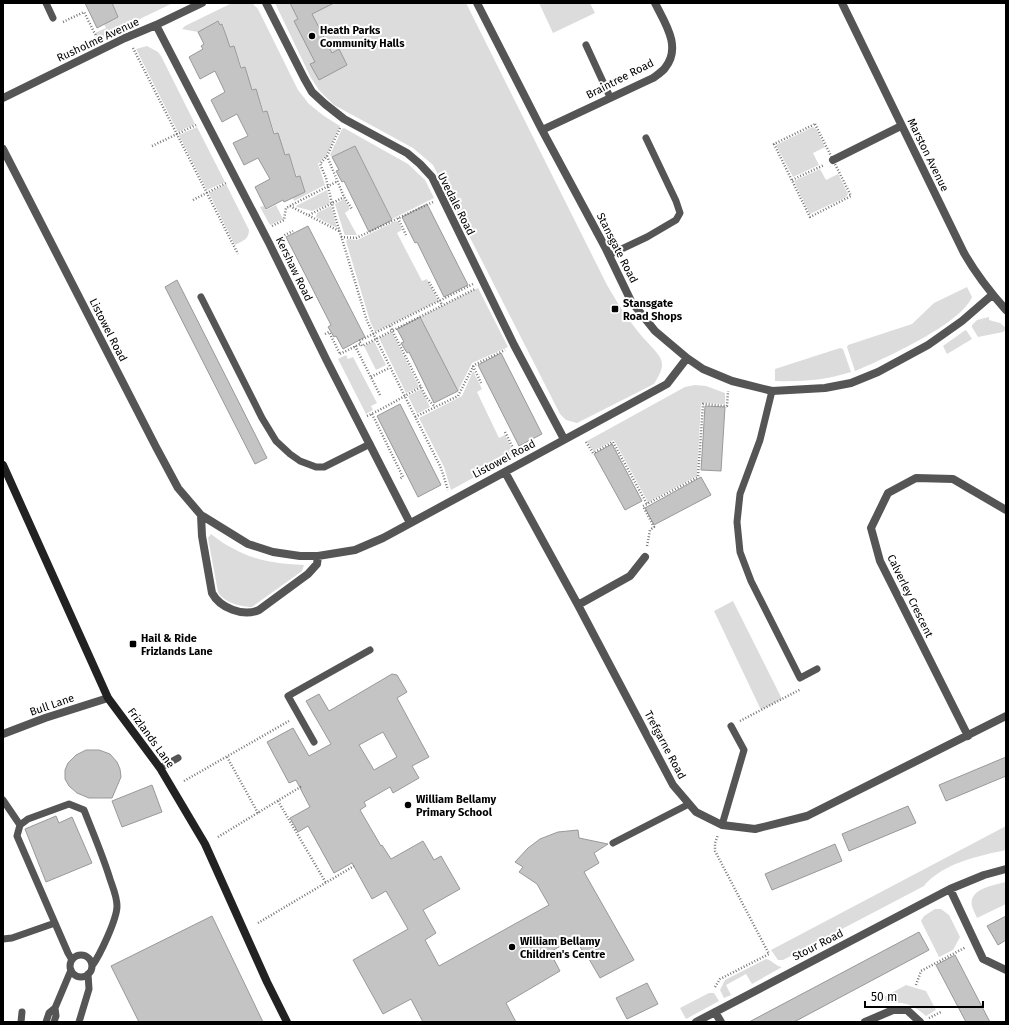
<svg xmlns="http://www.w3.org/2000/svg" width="1009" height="1025" font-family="'Fira Sans',sans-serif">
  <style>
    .green { fill: #dcdcdc }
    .building { fill: #c4c4c4; stroke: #999; fill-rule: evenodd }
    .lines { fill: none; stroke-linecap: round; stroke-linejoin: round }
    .path { stroke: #777; stroke-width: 2.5; stroke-dasharray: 1 2; stroke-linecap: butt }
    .lane { stroke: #555; stroke-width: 7 }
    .street { stroke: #555; stroke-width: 8 }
    .secondary { stroke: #222; stroke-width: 8 }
    .poi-dot { fill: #000; stroke: #fff; stroke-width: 1.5 }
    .labels { text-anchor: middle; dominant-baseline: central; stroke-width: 4; stroke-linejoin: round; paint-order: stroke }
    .poi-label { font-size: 11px; font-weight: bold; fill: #000; stroke: #fff; text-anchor: start }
    .street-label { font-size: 11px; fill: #000; stroke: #fff }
  </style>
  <rect width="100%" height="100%" fill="#fff"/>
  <!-- green -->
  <path class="green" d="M112,3h61l-75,36 -3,-6 11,-5 -2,-4 14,-7z
    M232,3h20l6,6 40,81 11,14 15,12 16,10 -14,30 -8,8 7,21 -31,16 -1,-3 12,-6 -5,-16 -3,1 -8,-23 -3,1 -4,-7 -4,-15 -3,1 -8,-23 -3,1 -8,-22h-3l-4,-7 -4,-15h-3l-8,-22 -3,1 -4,-7 -4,-16 -3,1 -3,-4 -19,11 -16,-3 3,-3z
    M275,3h191l141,282c12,21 25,41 42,59 5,6 13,12 13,21 0,6 -5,14 -8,19l-77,39 -11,-3 -6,-6 -127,-249 -20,-17 -79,-43 -15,-15 -8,-12z
    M539,3h51l5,10 -42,20z
    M147,46l11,6 3,4 34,68 -17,8 -42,-83z
    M197,127l28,55 -18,8 -28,-55z
    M813,127l3,2 9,18 -12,6 6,12 -26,12 -17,-32z
    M344,128l64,36 17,16 9,18 -42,21 -37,-73 -23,11 -2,-2 12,-26z
    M820,169l6,11 12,-6 10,20 -2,3 -36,17 -16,-33z
    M226,184l23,46c0,9 -6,11 -14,15l-26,-52z
    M327,190l3,13 -18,8 -15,-4 -1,-1z
    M344,199l6,10 -5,4 12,22h-12l-1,-2 -9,-29z
    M276,205l7,14 -13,6 -10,-18 4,-1 2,4z
    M331,206l6,22 -21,-11 1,-4z
    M396,221l3,1 3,8 -5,3 25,48 5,-2 11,22 -63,31 -5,-11 -24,-80 2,-2 9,1z
    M967,287l5,10c-11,27 -90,63 -117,74l-8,-24 1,-2 64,-21 22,-21z
    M478,288l30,59 -36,16 -14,28 -38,-74z
    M989,317v3l11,3 6,5v1l-3,3 -25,5 -6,-10v-2l5,-5z
    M966,330l6,9 -25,15 -4,-8 21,-15z
    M392,332l27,55 -13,6 -27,-55z
    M374,341l12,24 -10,5 -12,-24z
    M840,348l3,1 8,23c-25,8 -49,10 -76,9v-12z
    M346,355l2,4 5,-2 24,46 -6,3 2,4 -7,4 -28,-55z
    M473,371l9,18 -5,3 22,46 6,-3 10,20 -64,35 -7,-23 -25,-49 43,-22z
    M695,385l11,1 19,7v11l-24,-1 -4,73 -49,26 -34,-62 -21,11 -6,-10 98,-54z
    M421,389l9,18 -13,7 -9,-18z
    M211,534c17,14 40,25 62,28 10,2 20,2 31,3l-2,6 -50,36c-11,0 -29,-5 -34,-15l-10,-54z
    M733,601l49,98 -21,11 -47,-99z
    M1006,826v24c-28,6 -63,13 -82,36l-141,74h-5l-7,-10z
    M1006,882v22l-29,14c-1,-3 -4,-8 -5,-12 -4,-17 22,-21 34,-24z
    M935,909h6l8,6 11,22 -7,13 -14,7 -18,-36 3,-5z
    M766,959c6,1 9,7 16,8l-30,17 -6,-10 -20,11 5,10 -7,3 -4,-8 5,-10z
    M906,985l20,6 10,19 -10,6c-12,-11 -23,-15 -39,-13l-3,-6z
    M709,993h5l5,8 -33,18 -6,-11z"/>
  <!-- building -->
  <path class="building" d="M85,3h27l6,14 -21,11z
    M290,3h44l-22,11 20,39 7,-4 8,16 -28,15 -9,-16 5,-2 -21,-41 4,-2z
    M218,21l2,4 2,-1 8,23 4,-1 7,22 4,-1 7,23 4,-1 7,23 4,-1 7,23 4,-1 7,22 4,-1 7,23 4,-1 5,16 -21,10 -1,-2 -17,9 -11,-22 15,-8 -12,-21 -14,7 -11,-22 15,-7 -11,-22 -15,8 -11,-22 14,-8 -10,-21 -15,8 -11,-22 14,-8 -2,-3 3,-2 -6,-12z
    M355,146l37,74 -23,12 -25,-51 -2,1 -6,-11 3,-1 -7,-13z
    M427,204l41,81 -24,12 -27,-55 -2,1 -13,-26z
    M308,226l57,111 -22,12 -7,-13 -2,1 -6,-10 3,-2 -45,-88z
    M177,280l90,178 -12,6 -90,-177z
    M420,317l38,74 -24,12 -25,-51 -2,1 -6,-10 3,-1 -7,-13z
    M501,353l41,81 -23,12 -41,-81z
    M400,404l41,81 -23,12 -41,-81z
    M705,406l20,1 -4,64 -20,-1z
    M612,444l30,57 -17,9 -31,-56z
    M701,477l10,18 -57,30 -9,-17z
    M392,674l5,1 10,17 -10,6 32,59 -17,9 7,12 -26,15 -3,-6 -26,15 2,4 -6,4 21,36 1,-1 9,14 32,-18 11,19 7,-4 19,33 -37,21 13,23 -11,7 14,26 110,-61 -12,-21 -18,-12 4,-5 -8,-5 13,-14 12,-9 18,-7 20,-2 1,8 29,6 -14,9 5,10 -15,9 50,88 -34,18 -11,-19h-2l-12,-21 -25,14 10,19 -54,32 10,19h-93l-12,-23 -28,15 -30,-54 55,-31 -22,-38 -14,8 -20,-36 -18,10 -26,-47 -10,6 -8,-14 20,-11 -14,-27 -7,3 -22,-41 26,-14 16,28 22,-12 -25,-43 13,-7 10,17zM383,732l14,25 -23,13 -15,-25z
    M86,750h13l11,4 7,8 3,7 1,8 -9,21h-23l-12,-5 -8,-7 -4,-7v-9l3,-7 8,-8z
    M1006,757v19l-60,25 -7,-16z
    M152,785l10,27 -40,15 -10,-26z
    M908,806l8,17 -67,28 -7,-17z
    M56,816l3,7 13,-6 20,46 -46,19 -21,-53z
    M835,844l7,17 -70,29 -7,-16z
    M212,916l51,106h-124l-28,-56z
    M1006,916v24l-8,5 -11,-19z
    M919,932l10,18 -135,72h-45z
    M955,955l35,67h-24l-30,-57z
    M647,983l11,21 -31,15 -11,-21z"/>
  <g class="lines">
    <!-- path -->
    <path class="path" d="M63,22l21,-10 14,28
      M133,48l105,206
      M815,124l36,72 -41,21 -36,-73z
      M340,128l-13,28 -7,8 6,14 9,38 32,105 74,147 7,22
      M152,146l44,-21
      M327,156l17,41 8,12
      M792,180l32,-15
      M193,200l33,-17
      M290,206l49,25
      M309,215l35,-18
      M398,218l8,17
      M272,226l12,-6 2,-12 52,-27
      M341,237l15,1 77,-36
      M279,238l14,-7
      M429,282l13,23
      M473,284l-114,57 3,5 113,-57
      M390,326l31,61 5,10 9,10
      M325,334l4,-2 11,22
      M355,346l25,49
      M340,354l20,-10
      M473,366l8,17
      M371,377l18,-9
      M372,414l31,63 -4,2
      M367,416c18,-8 35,-19 54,-29
      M415,417l43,-21 16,-31 31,-15
      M505,432l11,22
      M586,442l7,11 20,-11 34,62
      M647,546l3,-16 4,-3 -11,-21 55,-29 5,-73 24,2 1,-15
      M740,721l61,-32
      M227,757l31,56
      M184,781l105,-60
      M278,801l48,82
      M218,837l84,-51
      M258,923l96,-57
      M916,985l5,-14 45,-24
      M715,987l5,-8 49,-25 -54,-103v-8l3,-8
      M929,1018l12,-6"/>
    <!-- lane -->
    <path class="lane" d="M46,3l7,15
      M586,45l24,52
      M609,255l38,-18 29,-17 4,-7 -4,-12 -30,-63
      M201,297l61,121 14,23 14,13 10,7 16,6h8l46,-23
      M772,391l-12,49 -20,54 -3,28 3,30 11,29 49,97 17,-9
      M314,742l-26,-46 82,-46
      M160,768l18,-10
      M3,800l17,25
      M722,825l22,-75 -13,-24
      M613,843l76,-39
      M3,939l9,-1 43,-15
      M70 966a11 11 0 1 1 22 0a11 11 0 1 1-22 0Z
      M72,960l-4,-7 -51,-117 3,-11 8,-6 41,-15 15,6c9,23 19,46 26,69 3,9 7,18 7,27 0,13 -17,49 -25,60
      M21,1022l1,-10
      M46,1022l3,-9 6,-5 16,-38
      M54,1022l2,-6 -1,-8
      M79,1022l10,-33 -1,-15"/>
    <!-- street -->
    <path class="street" d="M266,3l38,75 8,14 13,12 19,15 63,34 13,11 12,13 82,168 50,94
      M477,3l65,127 63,117 26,54 24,30 32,27 16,11 29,12 40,10 53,-3 26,-5 27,-11 50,-27 34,-24 30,-26
      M842,3l122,250c12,21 26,39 42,57
      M156,25l113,218 58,118 83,162
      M3,98l122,-60 31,-13 46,-22
      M542,130l111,-52c4,-3 9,-6 12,-10 17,-21 0,-45 -10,-65
      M3,149l153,298 22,41 23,27 47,29 25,8 27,4h18l37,-6 28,-12 284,-154 20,-26
      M833,160l68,-34
      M505,472l73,133 95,180 23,27 26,13 33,4 52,-13 199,-100
      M201,515l1,21 10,57c8,15 31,24 47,17l49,-36 9,-10 1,-8
      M578,605l52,-29 15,-19
      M3,734l42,-16 63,-20
      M968,736l-88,-175 -9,-33 17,-35 28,-15 37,1 53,31
      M950,889l33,70 23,11
      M715,1012l6,10
      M696,1022l254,-133 34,-14 22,-6
      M865,1022l28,-12h14l13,12"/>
    <!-- secondary -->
    <path class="secondary" d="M3,465l105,233 52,70 45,76 62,138 20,40"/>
  </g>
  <!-- markers -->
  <g class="poi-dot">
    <circle cx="312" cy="36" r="4"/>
    <rect x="611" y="305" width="8" height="8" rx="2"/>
    <rect x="129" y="640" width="8" height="8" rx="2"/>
    <circle cx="408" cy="805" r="4"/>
    <circle cx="512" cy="947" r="4"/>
  </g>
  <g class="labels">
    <!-- poi labels -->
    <g class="poi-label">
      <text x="320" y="30">Heath Parks<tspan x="320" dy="13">Community Halls</tspan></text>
      <text x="623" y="303">Stansgate<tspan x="623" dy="13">Road Shops</tspan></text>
      <text x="141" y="638">Hail &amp; Ride<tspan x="141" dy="13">Frizlands Lane</tspan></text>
      <text x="416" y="799">William Bellamy<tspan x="416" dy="13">Primary School</tspan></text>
      <text x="520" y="941">William Bellamy<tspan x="520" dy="13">Children's Centre</tspan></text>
    </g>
    <!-- street labels -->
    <g class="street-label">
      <text transform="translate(98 40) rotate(-25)">Rusholme Avenue</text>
      <text transform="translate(620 79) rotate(-27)">Braintree Road</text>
      <text transform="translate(928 155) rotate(64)">Marston Avenue</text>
      <text transform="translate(456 204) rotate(63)">Uvedale Road</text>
      <text transform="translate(617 248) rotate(63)">Stansgate Road</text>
      <text transform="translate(294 269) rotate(64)">Kershaw Road</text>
      <text transform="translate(108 330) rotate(63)">Listowel Road</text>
      <text transform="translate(504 459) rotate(-28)">Listowel Road</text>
      <text transform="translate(910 596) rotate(64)">Calverley Crescent</text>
      <text transform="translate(52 705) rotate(-19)">Bull Lane</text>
      <text transform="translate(151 738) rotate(54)">Frizlands Lane</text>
      <text transform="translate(665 745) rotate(62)">Trefgarne Road</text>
      <text transform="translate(818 945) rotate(-27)">Stour Road</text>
    </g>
  </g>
  <!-- border -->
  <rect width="1009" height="1025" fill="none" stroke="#000000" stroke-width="8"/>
  <!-- scale -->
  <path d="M865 1001v6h118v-6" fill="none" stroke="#000000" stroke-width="2"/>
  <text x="871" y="1001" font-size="12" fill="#000000" stroke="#ffffff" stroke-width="3" paint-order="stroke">50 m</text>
</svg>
